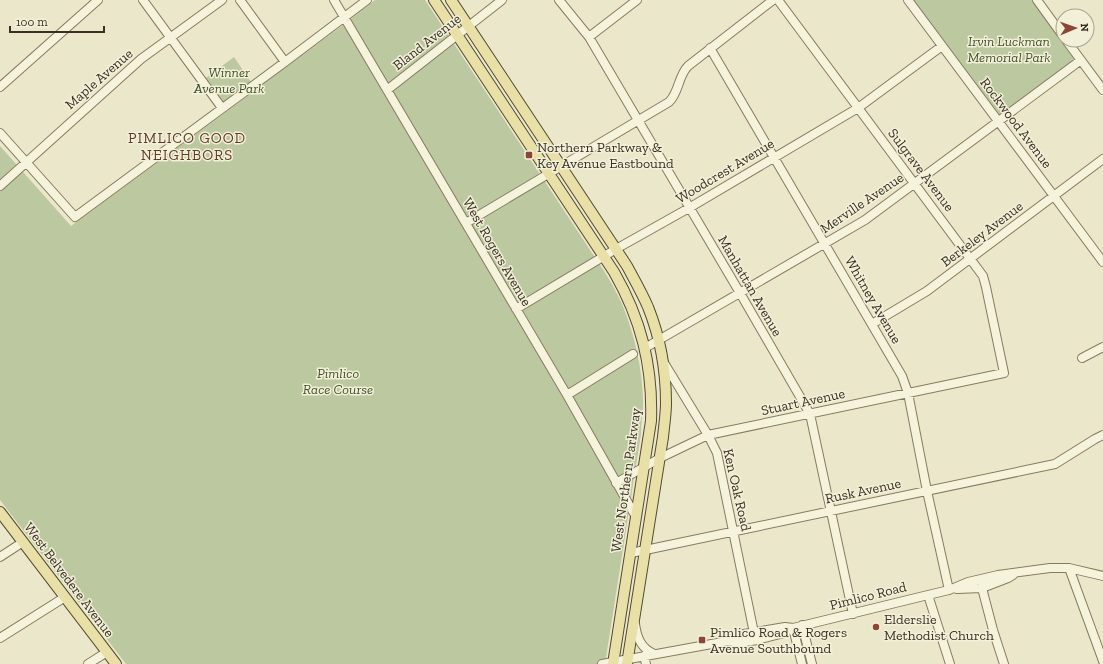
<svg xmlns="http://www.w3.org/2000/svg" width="1103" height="664" font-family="'Zilla Slab',serif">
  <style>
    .green { fill: #bcc89f }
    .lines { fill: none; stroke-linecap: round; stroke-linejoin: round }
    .minor-casing { stroke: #867b60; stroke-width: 10 }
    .major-casing { stroke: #544934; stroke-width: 12 }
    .minor { stroke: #f6f3dd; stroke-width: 8 }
    .major { stroke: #e9e0a7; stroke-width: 10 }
    .poi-dot { fill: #8f4536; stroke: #f3f0d9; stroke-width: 1.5 }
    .labels { text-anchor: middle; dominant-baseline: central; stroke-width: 3; stroke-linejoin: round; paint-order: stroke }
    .park-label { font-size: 14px; font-style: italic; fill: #41522b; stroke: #f3f0d9 }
    .street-label { font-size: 14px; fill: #383022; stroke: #f3f0d9 }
    .poi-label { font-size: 14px; fill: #383022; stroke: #f3f0d9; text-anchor: start }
    .neighbourhood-label { font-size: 15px; letter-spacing: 1px; fill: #603c26; stroke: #f3f0d9 }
  </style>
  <rect width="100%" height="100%" fill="#ebe7ca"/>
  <!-- green -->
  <path class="green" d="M375,0h50l167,253c11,16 22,33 30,51 13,31 22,71 21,105 -1,8 -2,17 -2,25l-36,230h-479l-126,-164v-354l71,80 272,-201z
    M912,0h120l44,59 -77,58z
    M234,57l17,25 -27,20 -18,-24z"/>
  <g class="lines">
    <!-- minor casing -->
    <g class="minor-casing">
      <path id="minor" d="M143,0l79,108
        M240,0l45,62
        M334,0l233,395 69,122
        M559,0l30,37 151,256 70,121 43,200
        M908,0l195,262
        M1037,0l26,36
        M589,37l48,-37
        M1066,40l37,50
        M710,48l192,328 6,17 19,98 22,99
        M0,87l98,-87
        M387,90l115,-90
        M0,133l75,84 210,-155 82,-62
        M0,186l141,-127 81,-59
        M466,223l203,-121c10,-9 9,-26 19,-36l85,-66
        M516,309l100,-60 73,-41 169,-100 84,-62
        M872,324l55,-33 176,-132
        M645,348l220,-128 216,-160
        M1082,358l21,-11
        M663,361l45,74 9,18 37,180 7,6
        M567,395l66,-41
        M616,483l44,-25 48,-23 296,-62 -18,-86 -3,-11 -205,-276
        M631,553l424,-89 40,-25 8,-4
        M0,557l23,-15
        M1069,568l34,93
        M983,579l-1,9 11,42 11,34
        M957,589l25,-1 26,-10 5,-3
        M928,595l22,69
        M635,624c2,14 6,24 19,30
        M802,625l10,39
        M793,628l9,36
        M0,638l65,-41
        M728,641l11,2 18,-3 27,-7 9,-5
        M644,656l2,8
        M88,664l19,-12
        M602,664l126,-23 10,-6 47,-8 8,1 135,-33 21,-5 19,-8 30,-7 52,-7h19l34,8"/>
    </g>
    <!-- major casing -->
    <g class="major-casing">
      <path id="major" d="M434,0l180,272c27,47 39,94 37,149l-38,243
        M451,0l176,266c7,13 15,27 21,41 12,30 18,64 18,96 0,11 -2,23 -3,34l-36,227
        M0,512l116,152"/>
    </g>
    <!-- minor -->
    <use href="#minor" class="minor"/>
    <!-- major -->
    <use href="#major" class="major"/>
  </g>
  <!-- markers -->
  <g class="poi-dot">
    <rect x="525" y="151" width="8" height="8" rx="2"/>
    <circle cx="876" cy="627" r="4"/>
    <rect x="698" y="636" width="8" height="8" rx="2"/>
  </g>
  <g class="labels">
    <!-- park labels -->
    <g class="park-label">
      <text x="1009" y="41">Irvin Luckman<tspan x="1009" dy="16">Memorial Park</tspan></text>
      <text x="229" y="72">Winner<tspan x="229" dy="16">Avenue Park</tspan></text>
      <text x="338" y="373">Pimlico<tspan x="338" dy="16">Race Course</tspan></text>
    </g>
    <!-- street labels -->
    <g class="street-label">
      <text transform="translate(427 42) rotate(-38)">Bland Avenue</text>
      <text transform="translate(99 79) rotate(-41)">Maple Avenue</text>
      <text transform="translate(1016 123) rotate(53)">Rockwood Avenue</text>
      <text transform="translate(921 170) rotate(53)">Sulgrave Avenue</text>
      <text transform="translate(725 171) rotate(-31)">Woodcrest Avenue</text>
      <text transform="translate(862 203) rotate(-34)">Merville Avenue</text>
      <text transform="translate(982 234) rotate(-37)">Berkeley Avenue</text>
      <text transform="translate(497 252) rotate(60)">West Rogers Avenue</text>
      <text transform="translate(750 286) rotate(60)">Manhattan Avenue</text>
      <text transform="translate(873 300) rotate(60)">Whitney Avenue</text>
      <text transform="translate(803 402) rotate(-12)">Stuart Avenue</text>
      <text transform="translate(626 480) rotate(-82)">West Northern Parkway</text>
      <text transform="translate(737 490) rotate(77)">Ken Oak Road</text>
      <text transform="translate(863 491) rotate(-12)">Rusk Avenue</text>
      <text transform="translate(69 580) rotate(53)">West Belvedere Avenue</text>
      <text transform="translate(868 596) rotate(-14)">Pimlico Road</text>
    </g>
    <!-- poi labels -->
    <g class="poi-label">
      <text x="537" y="147">Northern Parkway &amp;<tspan x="537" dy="16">Key Avenue Eastbound</tspan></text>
      <text x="884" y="619">Elderslie<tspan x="884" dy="16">Methodist Church</tspan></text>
      <text x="710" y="632">Pimlico Road &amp; Rogers<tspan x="710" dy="16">Avenue Southbound</tspan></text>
    </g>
    <!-- neighbourhood labels -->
    <g class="neighbourhood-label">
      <text x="187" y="138">PIMLICO GOOD<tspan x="187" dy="17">NEIGHBORS</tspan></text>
    </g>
  </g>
  <!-- north arrow -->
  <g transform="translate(1075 28) rotate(88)"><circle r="19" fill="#f3f0d9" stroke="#a8a390"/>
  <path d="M0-3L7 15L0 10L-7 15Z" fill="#8f4536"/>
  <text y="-6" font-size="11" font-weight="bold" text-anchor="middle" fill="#383022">N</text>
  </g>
  <!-- scale -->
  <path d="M10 26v6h94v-6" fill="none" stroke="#383022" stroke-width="2"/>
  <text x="16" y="26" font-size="12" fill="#383022" stroke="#f3f0d9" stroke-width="3" paint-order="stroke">100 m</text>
</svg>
